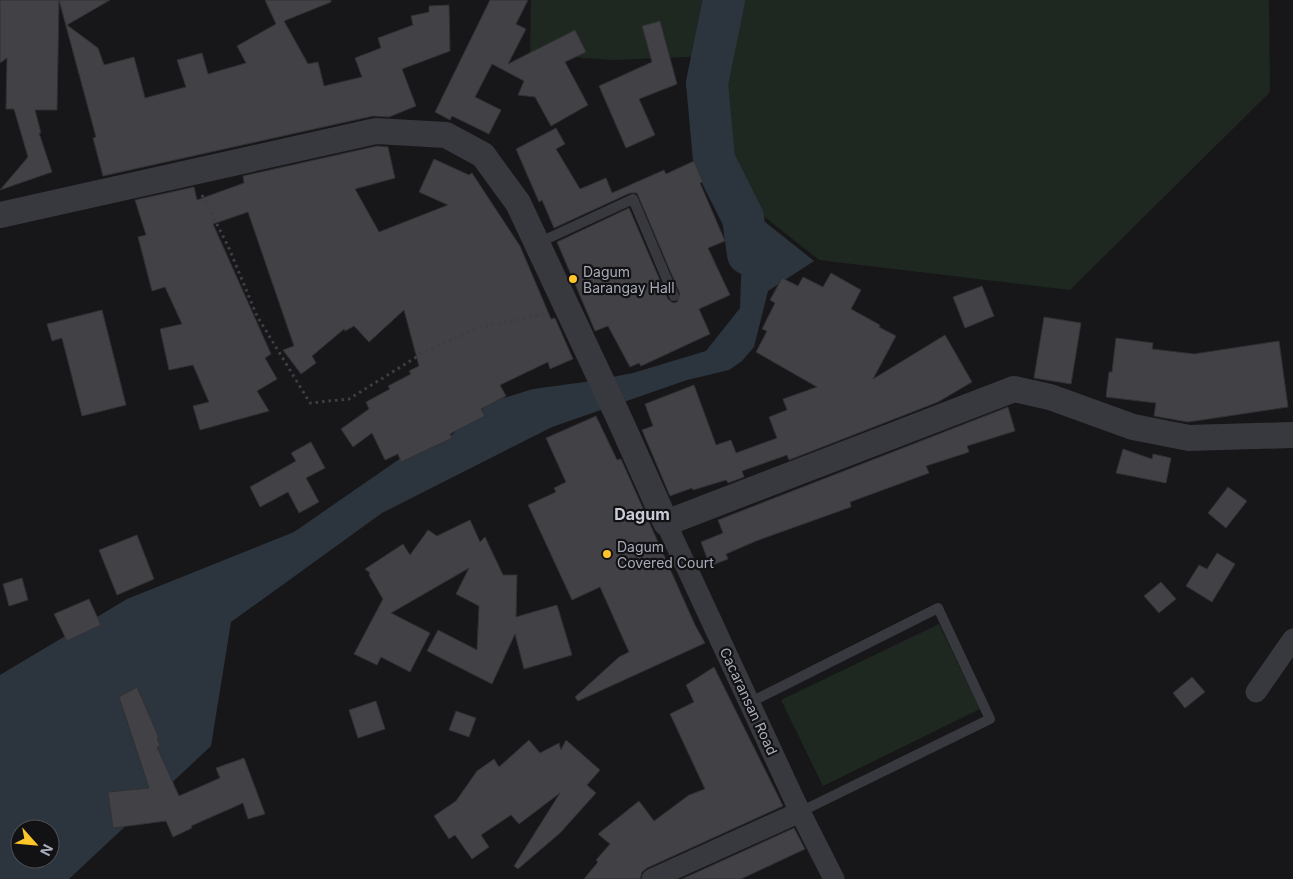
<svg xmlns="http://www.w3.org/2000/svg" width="1293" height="879" font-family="Inter,sans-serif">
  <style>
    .green { fill: #1e2820 }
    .water { fill: #2c353e; fill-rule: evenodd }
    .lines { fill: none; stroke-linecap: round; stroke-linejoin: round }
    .river { stroke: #2c353e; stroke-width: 42 }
    .building { fill: #414146; stroke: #313135 }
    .path { stroke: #3d3f46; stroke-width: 3; stroke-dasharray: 2.5 4; stroke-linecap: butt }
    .service { stroke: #38383f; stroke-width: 10 }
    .minor { stroke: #38383f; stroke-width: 21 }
    .tertiary { stroke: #38383f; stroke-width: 26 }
    .poi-dot { fill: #ffc629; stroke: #121214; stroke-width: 2 }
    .labels { text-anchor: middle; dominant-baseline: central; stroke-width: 4.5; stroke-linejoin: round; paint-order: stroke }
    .poi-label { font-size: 14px; fill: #a8acba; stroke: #121214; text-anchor: start }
    .street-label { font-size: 14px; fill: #a8acba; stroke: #121214 }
    .quarter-label { font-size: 16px; font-weight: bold; fill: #c9ccd6; stroke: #121214 }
  </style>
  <rect width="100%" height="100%" fill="#171719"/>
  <!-- green -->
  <path class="green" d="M531,0h738l1,92 -200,198 -251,-30 -88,-70 -22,-134 -96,4 -83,-6z
    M939,624l41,85 -157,77 -42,-86z"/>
  <!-- water -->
  <path class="water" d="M734,197l80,64 -46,30 -14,56 -12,14 -13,9 -42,10 -135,47 -170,86 -151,109 -20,124 -142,133h-69v-204l127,-76 167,-67 104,-72 50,-22 43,-36 42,-13 59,-8 41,-8 73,-22 34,-43 2,-58zM20,829h30v30h-30z"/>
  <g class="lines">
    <!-- river -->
    <path class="river" d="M724,0l-17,83 7,77 29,58 5,36"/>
  </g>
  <!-- building -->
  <path class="building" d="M0,0h59l-2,110h-22l6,23h-2l13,39 -52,18 28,-33 -14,-48h-8l1,-51 -7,5z
    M59,0h51l-43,25 31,23 6,17 30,-8 11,41 41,-11 -9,-27 25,-7 6,21 38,-11 -9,-17 39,-22 -11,-24h66v2l-47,19 24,43 10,-2 6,24 38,-9 -7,-19 26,-10 -3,-10 35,-13 -2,-9 18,-4v-6l20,-1 1,46 -48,18 14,37 -27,11 -16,-1 -270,60 -10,-38 3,-1z
    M490,0h38l-12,24 10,5 -18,35 67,-34 11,22 -21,10 23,43 -37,21 -16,-29 -17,-2 6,-14 -32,-17 -17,33 26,13 -12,24 -37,-18 -2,4 -15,-8z
    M660,21l17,63 -38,15 16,36 -29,13 -27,-62 53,-24 -10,-36z
    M556,128l9,16 -9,5 24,40 26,-11 6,15 52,-23 2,4 28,-13 9,21 -3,1 25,58 -17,7 22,47 -31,14 11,25 -69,32 -2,-3 -9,4 -22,-41 -13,5 -38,-89 72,-34 39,91 5,4 4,-1 3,-8 -43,-101h-7l-76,35 -12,-28 -3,2 -23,-53z
    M377,146l11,1 7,31 -40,11 24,43 69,-27 -29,-13 15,-33 35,16 3,-2 48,73 31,73 4,-1 18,41 -23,10 -2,-7 -48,23 6,11 -25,13 4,7 -35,18 2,4 -51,24 -3,-8 -13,6 -13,-27 -19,14 -12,-18 28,-20 -3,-7 24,-13 -2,-3 23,-12 -2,-3 10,-5 -15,-56 -35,32 -15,-16 -9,5 -1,-2 -32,27 4,7 -15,11 -18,-24 11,-4 -46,-134 -35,12 58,130 -6,4 12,21 -20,12 12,20 -69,19 -7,-24 16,-4 -16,-37 -24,5 -9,-41 22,-5 -17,-37 -13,4 -14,-54 8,-2 -11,-35 59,-13 3,13 47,-17 -1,-7z
    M831,273l30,17 -10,19 29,16 -1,2 17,9 -23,43 72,-44 27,47 -34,20 -149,58 -2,-5 -45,16 2,6 -16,6 -2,-3 -33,10 -1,-2 -22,8 -28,-66 11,-4 -8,-22 49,-19 22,60 15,-5 5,13 41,-15 -8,-21 18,-7 -4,-11 34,-12 -61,-35 11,-21 -5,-2 13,-26 -5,-3 12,-22 16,8 5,-9 20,10z
    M982,286l12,30 -29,12 -12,-31z
    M102,310l24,95 -44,11 -20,-78 -10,3 -5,-17z
    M1044,317l37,6 -10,61 -37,-6z
    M1116,338l37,5 -1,6 42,5 85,-13 9,66 -100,15 -34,-6 2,-13 -50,-6 3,-25h3z
    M1008,407l7,24 -48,15 2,6 -43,14 3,7 -79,29 1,5 -95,34 -30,13 2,5 -18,7 -9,-24 22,-9 -5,-13z
    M596,416l21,44 4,-1 74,166 10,18 -127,58 -3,-4 44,-40 10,-5 -29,-65 -28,13 -44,-95 28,-13 -2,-4 12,-6 -20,-44z
    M311,442l14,26 -19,10 13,24 -20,11 -11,-21 -28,15 -10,-20 46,-26 -5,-8z
    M1123,449l29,10 1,-5 18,4 -5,25 -50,-10z
    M1228,487l19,14 -21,27 -18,-15z
    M470,520l10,22 5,-5 18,38h14l-1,42 41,-12 15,50 -48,14 -9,-35 -23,50 -65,-33 11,-21 39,20 2,-44 -23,-12 13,-26 -78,45 39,20 -20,39 -29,-15 -4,8 -23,-11 29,-55 -14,-24 1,-2 -5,-4 38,-25 7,11 18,-25 9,6z
    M137,535l17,44 -37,16 -18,-45z
    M1217,553l18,11 -23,38 -26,-16 13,-21 8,4z
    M22,578l6,22 -19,6 -6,-22z
    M1161,582l15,17 -17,14 -15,-17z
    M89,599l12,26 -34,16 -13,-27z
    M714,667l69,139 -136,62 -5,4 -2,7h-56l14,-17 -2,-2 14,-16 -12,-10 41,-33 15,20 35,-26 16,-6 -35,-75 24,-12 -8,-17z
    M1192,677l13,15 -20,16 -12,-15z
    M137,687l22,51h-2l3,8 -3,1 22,49 41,-18 -4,-10 28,-10 21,56 -17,5 -5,-16 -52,23 1,2 -19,9 -7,-16 -53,7 -5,-36 41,-4 -30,-91z
    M376,701l9,28 -27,9 -9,-28z
    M456,711l20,7 -7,19 -20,-7z
    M529,740l11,13 19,-10 2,7 5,-10 34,30 -13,15 9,8 -36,40 -42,36 -4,-3 46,-73 -41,31 -8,-9 -30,20 8,12 -17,12 -17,-24 -6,4 -15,-23 22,-15 21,-30 17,-12 5,8z
    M794,828l11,21 -64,30h-59z"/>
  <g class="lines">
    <!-- path -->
    <path class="path" d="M202,195l26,51 29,70 53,87 39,-4 74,-46 54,-25 67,-14"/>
    <!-- service -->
    <path class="service" d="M538,243l95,-44 41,97
      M749,703l189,-95 52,111 -190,93"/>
    <!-- minor -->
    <path class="minor" d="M666,523l134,289 34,67
      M1256,692l37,-53
      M652,879l148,-67"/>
    <!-- tertiary -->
    <path class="tertiary" d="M0,215l376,-84 70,4 37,20 35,48 101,215 47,105 348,-134 36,8 83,30 56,11 104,-3"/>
  </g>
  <!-- markers -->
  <g class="poi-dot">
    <circle cx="573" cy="279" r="5"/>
    <circle cx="607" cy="554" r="5"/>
  </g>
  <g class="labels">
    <!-- poi labels -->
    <g class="poi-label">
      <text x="583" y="271">Dagum<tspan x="583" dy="16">Barangay Hall</tspan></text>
      <text x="617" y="546">Dagum<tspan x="617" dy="16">Covered Court</tspan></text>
    </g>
    <!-- street labels -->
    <g class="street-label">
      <text transform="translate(749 701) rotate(65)">Cacaransan Road</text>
    </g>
    <!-- quarter labels -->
    <g class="quarter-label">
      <text x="642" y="514">Dagum</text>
    </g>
  </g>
  <!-- north arrow -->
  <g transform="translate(35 844) rotate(117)"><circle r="24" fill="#121214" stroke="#4e5056"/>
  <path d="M0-4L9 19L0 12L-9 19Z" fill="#ffc629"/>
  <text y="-8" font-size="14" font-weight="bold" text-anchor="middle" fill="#a8acba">N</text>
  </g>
</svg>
